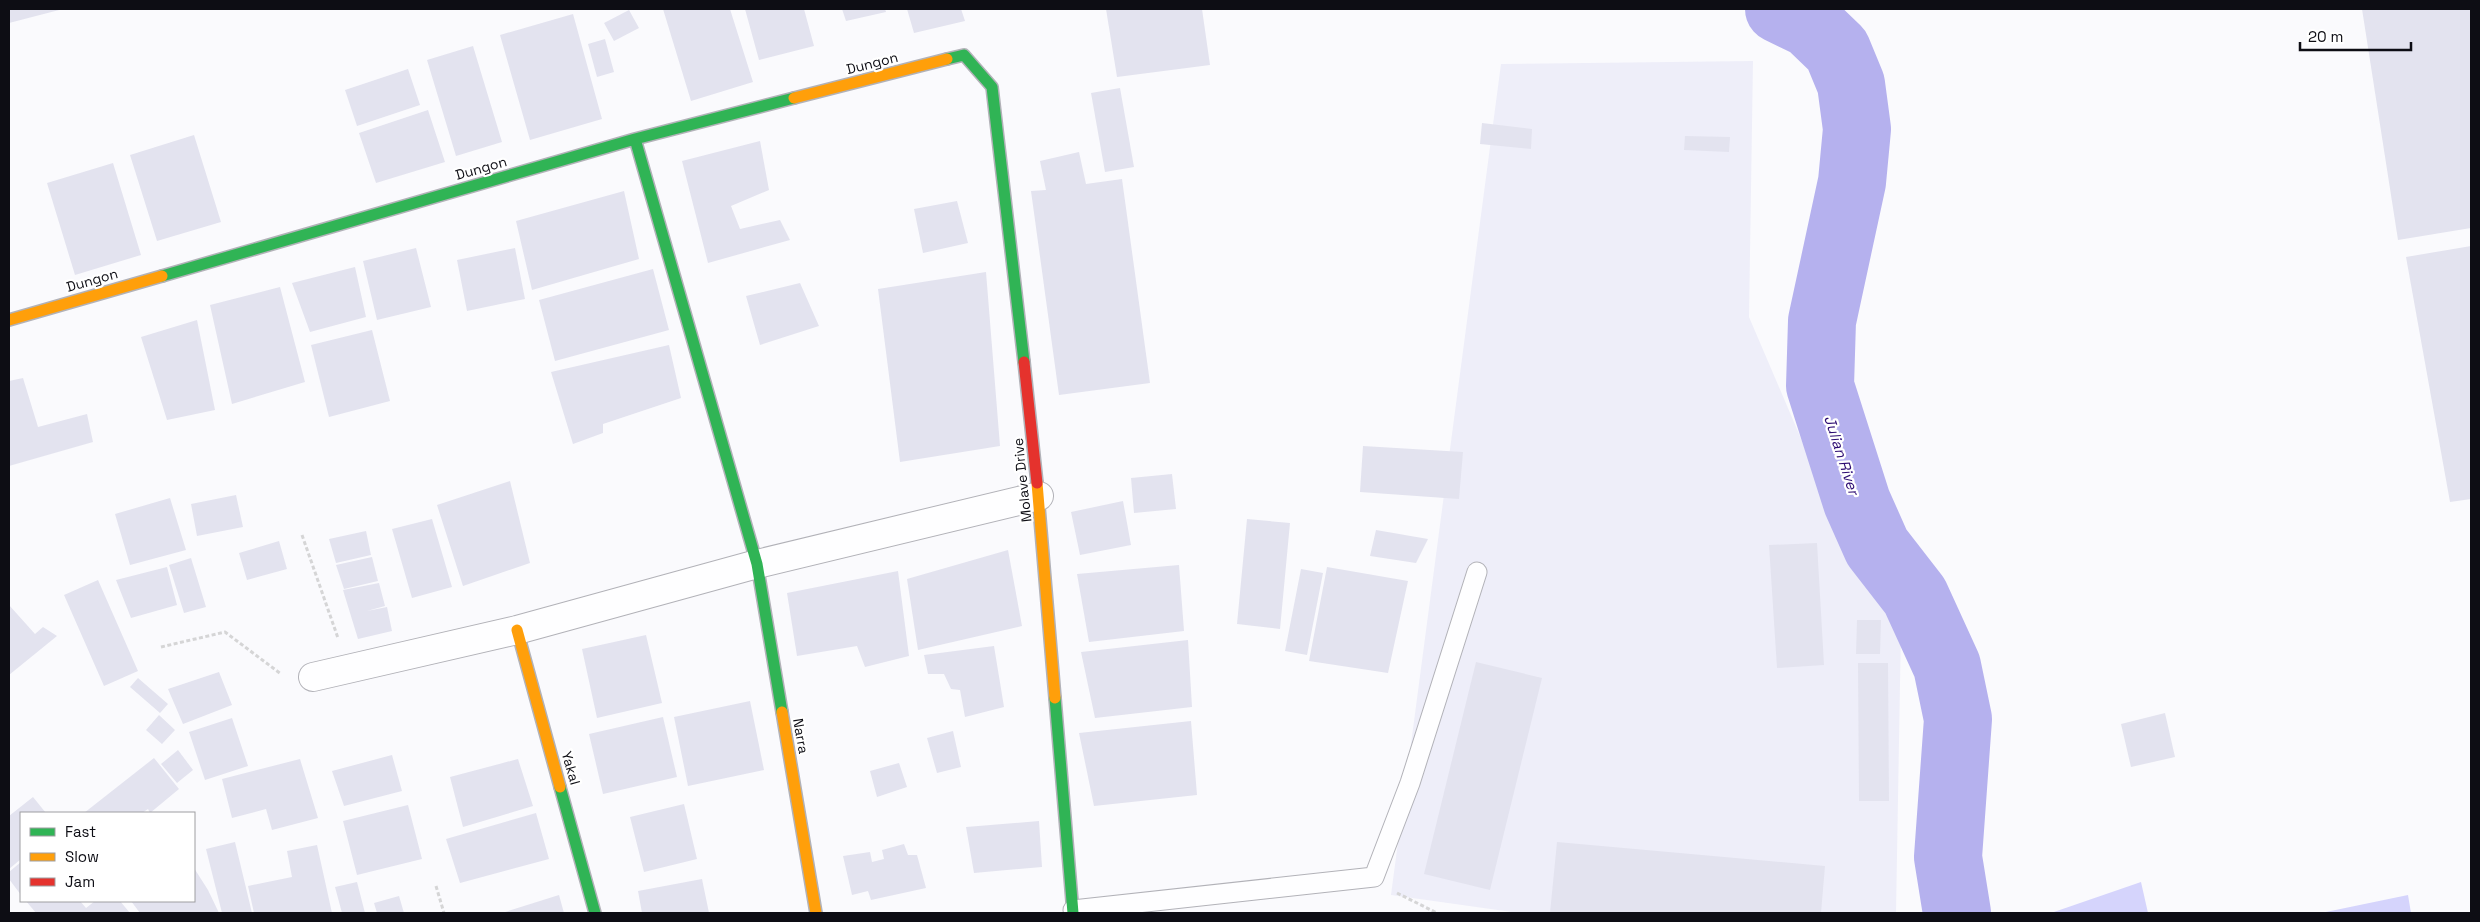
<svg xmlns="http://www.w3.org/2000/svg" width="2480" height="922" font-family="'Space Grotesk',sans-serif">
  <style>
    .built { fill: #eeeef9 }
    .forest { fill: #d5d4fc }
    .lines { fill: none; stroke-linecap: round; stroke-linejoin: round }
    .river { stroke: #b5b1ee; stroke-width: 68 }
    .building { fill: #e3e3ef }
    .lane-casing { stroke: #b2b2b8; stroke-width: 21 }
    .street-casing { stroke: #b2b2b8; stroke-width: 30 }
    .fast-casing { stroke: #b2b2b8; stroke-width: 14 }
    .slow-casing { stroke: #b2b2b8; stroke-width: 14 }
    .jam-casing { stroke: #b2b2b8; stroke-width: 14 }
    .path { stroke: #d5d5d6; stroke-width: 3; stroke-dasharray: 4 2.5; stroke-linecap: butt }
    .lane { stroke: #fefeff; stroke-width: 19 }
    .street { stroke: #fefeff; stroke-width: 28 }
    .fast { stroke: #30b455; stroke-width: 11 }
    .slow { stroke: #ff9f0a; stroke-width: 11 }
    .jam { stroke: #e5322d; stroke-width: 11 }
    .labels { text-anchor: middle; dominant-baseline: central; stroke-width: 4.5; stroke-linejoin: round; paint-order: stroke }
    .street-label { font-size: 14px; fill: #0d0d14; stroke: #fff }
    .water-label { font-size: 15px; font-style: italic; fill: #2b0a71; stroke: #fff }
  </style>
  <rect width="100%" height="100%" fill="#fafafd"/>
  <!-- built -->
  <path class="built" d="M1753,61l-4,256 62,145 90,165 -5,286h-377l-128,-18 110,-831z"/>
  <!-- forest -->
  <path class="forest" d="M2141,882l7,31h-97z
    M2408,895l3,18h-90z"/>
  <g class="lines">
    <!-- river -->
    <path class="river" d="M1779,9l31,15 27,26 14,34 6,45 -5,53 -30,139 -2,65 37,116 20,45 38,49 32,70 11,53 -10,138 9,56"/>
  </g>
  <!-- building -->
  <path class="building" d="M9,9h54l-54,14z
    M663,9h67l23,73 -62,19z
    M745,9h59l10,37 -55,14z
    M842,9h43l1,3 -40,9z
    M907,9h54l4,12 -51,12z
    M1106,9h96l8,56 -93,12z
    M2362,9h109v219l-73,12z
    M629,10l10,18 -25,13 -10,-18z
    M573,14l29,105 -72,21 -30,-105z
    M605,39l9,33 -17,5 -9,-33z
    M473,46l29,96 -46,14 -29,-96z
    M408,69l12,36 -63,21 -12,-36z
    M1120,88l14,79 -29,5 -14,-79z
    M428,110l17,52 -69,21 -17,-50z
    M1482,123l50,6 -1,20 -51,-5z
    M194,135l27,87 -64,19 -27,-86z
    M1685,136l45,1 -1,15 -45,-2z
    M760,141l9,49 -38,16 9,23 40,-9 10,20 -82,23 -26,-102z
    M1079,152l7,32 36,-5 28,204 -91,12 -28,-204 15,-1 -6,-29z
    M113,163l28,92 -66,20 -28,-92z
    M624,191l15,68 -107,31 -16,-69z
    M957,201l11,42 -45,10 -9,-44z
    M2471,246v253l-21,3 -44,-245z
    M416,248l15,59 -54,13 -14,-59z
    M515,248l10,51 -58,12 -10,-51z
    M355,267l11,50 -56,15 -18,-49z
    M653,269l16,61 -114,31 -16,-61z
    M986,272l14,174 -100,16 -22,-173z
    M800,283l19,43 -59,19 -14,-49z
    M280,287l25,95 -73,22 -22,-99z
    M197,320l18,90 -48,10 -26,-83z
    M372,330l18,71 -61,16 -18,-72z
    M669,345l12,53 -78,26v9l-30,11 -22,-72z
    M23,378l15,49 49,-13 6,28 -84,24v-85z
    M1363,446l100,6 -4,47 -99,-7z
    M1172,474l4,35 -42,4 -3,-35z
    M510,481l20,82 -67,23 -26,-81z
    M236,495l7,32 -46,9 -6,-32z
    M170,498l16,52 -56,15 -15,-51z
    M1123,501l8,44 -51,10 -9,-43z
    M432,519l20,68 -40,11 -20,-69z
    M1247,519l43,4 -10,106 -43,-5z
    M1376,530l52,9 -12,24 -46,-7z
    M366,531l5,24 -35,8 -7,-24z
    M279,541l8,28 -40,11 -8,-27z
    M1817,543l7,122 -47,3 -8,-123z
    M1008,550l14,76 -104,24 -11,-71z
    M372,557l6,24 -34,8 -8,-24z
    M191,558l15,49 -22,6 -15,-48z
    M1179,565l5,66 -95,11 -12,-68z
    M167,567l10,38 -46,13 -15,-38z
    M1327,567l81,14 -20,92 -79,-12z
    M1301,569l22,4 -16,82 -22,-4z
    M898,571l11,85 -44,11 -8,-21 -60,10 -10,-63z
    M98,580l40,91 -34,15 -40,-91z
    M379,583l6,23 -18,5 20,-4 5,24 -34,8 -15,-49z
    M9,605l26,29 8,-7 14,9 -48,39z
    M1857,620h24l-1,34h-24z
    M646,635l16,68 -65,15 -15,-69z
    M1188,640l4,67 -97,11 -14,-66z
    M994,646l10,61 -39,10 -5,-27 -9,-1 -7,-15h-16l-4,-19z
    M1476,662l66,16 -52,212 -66,-16z
    M1858,663h30l1,138h-30z
    M219,672l13,33 -49,19 -15,-35z
    M138,678l30,26 -8,9 -30,-26z
    M750,701l14,69 -76,16 -14,-69z
    M2165,713l10,44 -44,10 -10,-43z
    M159,715l16,15 -13,14 -16,-14z
    M663,717l14,60 -74,17 -14,-60z
    M232,718l16,48 -43,14 -16,-48z
    M1191,721l6,74 -103,11 -15,-73z
    M953,731l8,36 -24,6 -10,-35z
    M178,750l15,20 -16,13 -16,-19z
    M392,755l10,36 -58,15 -12,-35z
    M154,758l25,31 -29,24 -2,-4 -6,4h-58z
    M300,759l18,59 -46,12 -6,-21 -34,9 -10,-39z
    M518,759l15,47 -70,21 -13,-50z
    M899,763l8,24 -30,10 -7,-26z
    M33,797l13,16h-25v46l-12,10v-53z
    M684,804l13,55 -53,13 -14,-55z
    M408,805l14,54 -65,16 -14,-54z
    M536,813l13,46 -89,24 -14,-44z
    M1039,821l3,46 -68,6 -8,-46z
    M235,842l17,71h-30l-16,-64z
    M1557,842l268,24 -4,47h-271z
    M904,844l4,11h9l9,33 -55,12 -3,-9 -16,4 -9,-39 27,-4 2,10 12,-3 -2,-9z
    M317,845l15,68h-78l-6,-27 44,-9 -5,-26z
    M21,862v33l-12,-16v-7z
    M194,868l14,22 11,23h-79l-9,-12h63z
    M702,879l7,34h-67l-4,-22z
    M357,882l8,31h-23l-7,-26z
    M559,895l5,18h-62z
    M399,896l5,17h-27l-3,-10z
    M26,901h54l6,7 9,-7h25l10,12h-94z"/>
  <g class="lines">
    <!-- lane casing -->
    <g class="lane-casing">
      <path id="lane" d="M1073,910l301,-33 36,-94 67,-211"/>
    </g>
    <!-- street casing -->
    <g class="street-casing">
      <path id="street" d="M313,677l204,-47 240,-66 282,-68"/>
    </g>
    <!-- fast casing -->
    <g class="fast-casing">
      <path id="fast" d="M947,59l17,-4 28,32 32,275
        M635,139l122,425 25,148
        M162,276l473,-137 159,-41
        M1055,698l18,215
        M560,787l35,126"/>
    </g>
    <!-- slow casing -->
    <g class="slow-casing">
      <path id="slow" d="M794,98l153,-39
        M9,320l153,-44
        M1037,483l18,215
        M517,630l43,157
        M782,712l34,201"/>
    </g>
    <!-- jam casing -->
    <g class="jam-casing">
      <path id="jam" d="M1024,362l13,121"/>
    </g>
    <!-- path -->
    <path class="path" d="M302,535l36,103
      M161,647l64,-15 56,42
      M436,886l8,27
      M1397,893l40,20"/>
    <!-- lane -->
    <use href="#lane" class="lane"/>
    <!-- street -->
    <use href="#street" class="street"/>
    <!-- fast -->
    <use href="#fast" class="fast"/>
    <!-- slow -->
    <use href="#slow" class="slow"/>
    <!-- jam -->
    <use href="#jam" class="jam"/>
  </g>
  <g class="labels">
    <!-- street labels -->
    <g class="street-label">
      <text transform="translate(872 63) rotate(-14)">Dungon</text>
      <text transform="translate(481 168) rotate(-16)">Dungon</text>
      <text transform="translate(92 280) rotate(-16)">Dungon</text>
      <text transform="translate(1022 480) rotate(-96)">Molave Drive</text>
      <text transform="translate(801 736) rotate(80)">Narra</text>
      <text transform="translate(571 768) rotate(74)">Yakal</text>
    </g>
    <!-- water labels -->
    <g class="water-label">
      <text transform="translate(1842 455) rotate(72)">Julian River</text>
    </g>
  </g>
  <!-- border -->
  <rect width="2480" height="922" fill="none" stroke="#0d0d14" stroke-width="20"/>
  <!-- legend -->
  <rect x="20" y="812" width="175" height="90" fill="#ffffff" stroke="#9e9ea1"/>
  <rect x="30" y="828" width="25" height="8" fill="#30b455" stroke="#9e9ea1"/>
  <text x="65" y="837" font-size="15" fill="#0d0d14">Fast</text>
  <rect x="30" y="853" width="25" height="8" fill="#ff9f0a" stroke="#9e9ea1"/>
  <text x="65" y="862" font-size="15" fill="#0d0d14">Slow</text>
  <rect x="30" y="878" width="25" height="8" fill="#e5322d" stroke="#9e9ea1"/>
  <text x="65" y="887" font-size="15" fill="#0d0d14">Jam</text>
  <!-- scale -->
  <path d="M2300 42v8h111v-8" fill="none" stroke="#0d0d14" stroke-width="2.5"/>
  <text x="2308" y="42" font-size="15" fill="#0d0d14" stroke="#ffffff" stroke-width="4" paint-order="stroke">20 m</text>
</svg>
